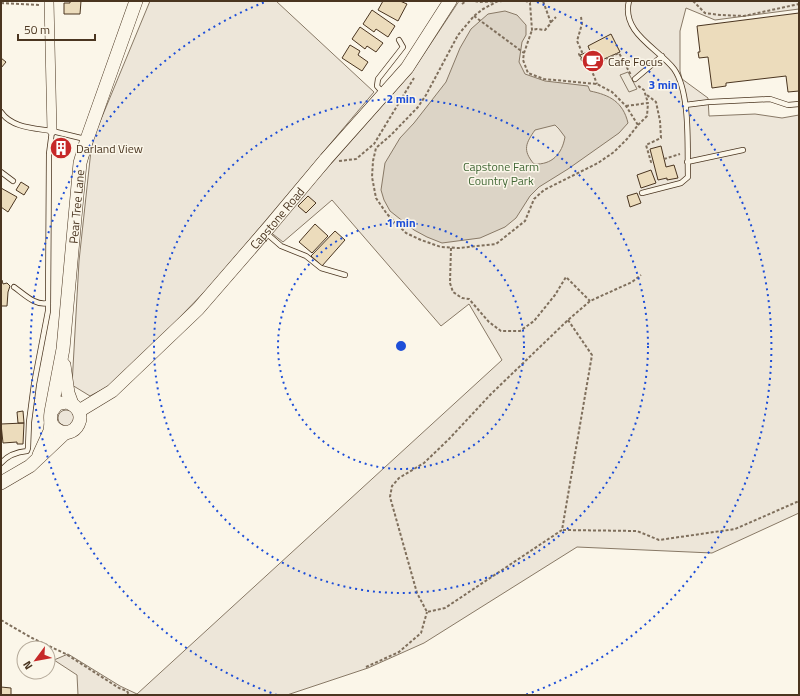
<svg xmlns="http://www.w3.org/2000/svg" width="800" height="696" font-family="'Titillium Web',sans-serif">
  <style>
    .green { fill: #ede6d9; stroke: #887966; fill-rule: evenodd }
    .parking { fill: #ede7d9; stroke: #887966 }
    .water { fill: #dcd4c6; stroke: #887966; fill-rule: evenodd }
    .building { fill: #ecdcbc; stroke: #4a3520 }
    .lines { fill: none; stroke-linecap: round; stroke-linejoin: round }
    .lane-casing { stroke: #4a3520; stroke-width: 6 }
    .street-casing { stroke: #4a3520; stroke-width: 10 }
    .secondary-casing { stroke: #4a3520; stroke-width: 14 }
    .path { stroke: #7f6f5c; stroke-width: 2; stroke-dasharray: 3 2; stroke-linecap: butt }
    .lane { stroke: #fbf6e9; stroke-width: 4.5 }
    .street { stroke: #fbf6e9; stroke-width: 9 }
    .secondary { stroke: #fbf6e9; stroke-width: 13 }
    .ring { fill: none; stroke: #1d4ed8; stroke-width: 2; stroke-dasharray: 2 4 }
    .labels { text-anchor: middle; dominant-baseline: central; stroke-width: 3; stroke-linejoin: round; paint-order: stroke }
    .poi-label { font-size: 12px; fill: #4a3520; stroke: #fbf6e9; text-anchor: start }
    .park-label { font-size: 12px; fill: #436837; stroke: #fbf6e9 }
    .street-label { font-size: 12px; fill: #4a3520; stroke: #fbf6e9 }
    .centre { fill: #1d4ed8; stroke: #fbf6e9; stroke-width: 2 }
    .ring-label { font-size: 12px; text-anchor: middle; font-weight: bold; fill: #1d4ed8; stroke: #fbf6e9; stroke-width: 3; stroke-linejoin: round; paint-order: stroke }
  </style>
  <rect width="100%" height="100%" fill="#fbf6e9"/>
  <!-- green -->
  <path class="green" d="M150,1h126l98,91 -162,192 -95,98 -27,14 -18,-11 7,-124 13,-120z
    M459,1h340v8l-84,11 -29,-12 -6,23v40l2,8 26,19 1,18 46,-2 27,4 17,-3v398l-87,40 -135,-6 -153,96 -56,25 -81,27h-209l-1,-20 -23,-15 14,-6 52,32 17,8 365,-334 -33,-56 -28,22 -109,-126 -49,42 -14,-11 46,-49 97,-110zM308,196l7,7 -9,10 -7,-7z
    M58 418a8 8 0 1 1 16 0a8 8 0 1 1-16 0Z"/>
  <!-- parking -->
  <path class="parking" d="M628,72l9,17 -8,3 -9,-17z"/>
  <!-- water -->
  <path class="water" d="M505,11l12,4 9,10v10l-4,7 -3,20 6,12 20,7 43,5 2,5c20,4 33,11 38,32l-9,10 -51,36 -29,18 -9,9 -14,22 -11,9 -25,11 -38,5 -15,-6 -13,-7 -24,-19 -6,-11 -3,-10 4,-27 15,-25 14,-15 32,-41 14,-34 11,-19 17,-15zM555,125l4,4 6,8c-3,17 -13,28 -31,27 -12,-14 -8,-21 1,-34z"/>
  <!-- building -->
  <path class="building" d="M70,1h11l-1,13h-16v-11h6z
    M383,1h17l7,3 -9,17 -20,-11z
    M372,10l23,16 -7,11 -12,-8 -2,3 -11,-8z
    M799,13v78l-11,1 -2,-16 -60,7v3l-14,2 -4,-31 -9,1 -1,-6h2l-3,-26z
    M360,27l23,16 -7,9 -9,-6 -2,3 -13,-10z
    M611,34l9,18 -34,15 -6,-12 10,-4 -2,-5z
    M350,45l10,6 -2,4 10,7 -6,9 -20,-13z
    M1,58l5,4 -5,6z
    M661,146l5,21 8,-2 4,13 -11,2v-2l-9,2 -8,-31z
    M651,170l5,13 -15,5 -4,-13z
    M21,182l8,5 -5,8 -8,-5z
    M1,188l16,9 -9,15 -7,-5z
    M637,193l4,10 -11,4 -3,-11z
    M308,196l8,7 -10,10 -8,-7z
    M315,224l13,12 -16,17 -13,-11z
    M335,231l10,9 -23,26 -11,-10z
    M1,280h1l1,4 4,-1 3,3 -2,6 -1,14h-6z
    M23,411l1,12h-6l-1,-11z
    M24,423l-1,21h-6v-2l-14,1 -2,-19z
    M1,687l10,1v7h-10z"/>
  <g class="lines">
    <!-- lane casing -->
    <g class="lane-casing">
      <path id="lane" d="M629,1c-8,32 29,47 45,68 17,24 13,79 14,108l-7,6 -39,10
        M635,79l27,-23
        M383,93l-6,-7 1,-7 25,-32 -4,-7
        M685,105l24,-3 61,-3 18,6 11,-1
        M1,112c11,16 33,16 51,19
        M687,162l56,-12
        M1,172l12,9
        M266,233l15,13 25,10 15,12 24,7
        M14,287c10,7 21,19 34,16
        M1,463c7,-8 16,-11 26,-12l1,-3 1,-26 5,-38 14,-73 1,-157 3,-23 33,8"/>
    </g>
    <!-- street casing -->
    <g class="street-casing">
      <path id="street" d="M49,1l3,130"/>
    </g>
    <!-- secondary casing -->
    <g class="secondary-casing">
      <g id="secondary">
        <path d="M64,365l4,28 4,11"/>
        <path id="s1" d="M79,411l33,-20 86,-82 72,-83 56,-67 81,-91 43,-67"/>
        <path id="s2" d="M51,412l6,-8 10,-2c26,9 8,41 -11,27 -6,-4 -6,-10 -5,-17l12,-63 17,-186 7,-24 49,-138"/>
        <path d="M39,455l11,-24 1,-9"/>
        <path d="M1,483l29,-17 36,-34"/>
      </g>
    </g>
    <!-- path -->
    <path class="path" d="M475,1l4,1 26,-1
      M498,1l-15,8 -9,7 -16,19 -32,60 -8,12 -27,28 -15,13 -3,13 -1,16 4,21 11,16 19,19 15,7 20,7 18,1 37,-4 29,-23 9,-22 10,-9 54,-27 16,-11 13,-13 11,-14 -12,-19 -14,-14 -15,-8 -53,-5 -16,-6 -5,-13 1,-7 8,-23
      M520,1h6l4,2 2,27 5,-1 8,1 6,-7 -8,-22
      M693,1l12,12 15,2 24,1 55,-12
      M1,3l39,2
      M462,4l4,-3
      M474,16l50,37
      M581,17l1,7 -5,17 5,11 -3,2 6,13c8,2 9,10 12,17
      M551,22l5,-5
      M588,67l31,-14 12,22
      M647,95l9,7 4,19 1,17 -15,7 5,17h2
      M626,106l22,-3 -4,-13 -7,-5
      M638,125l9,-9 1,-13
      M664,159l16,-5
      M339,161l17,-2 18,-15 40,-66
      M451,248l-1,35 3,9 9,6 7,1 20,23 12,9h19l14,-10 21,-26 11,-18 24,24
      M568,320l24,35 -30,175 -117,78 -18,4 -10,-19 -27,-96 2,-11 7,-8 25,-15 25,-24 42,-45 77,-74 22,-19 42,-19 9,-7
      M563,530l74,1 22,9 76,-11 64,-28
      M1,620l31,18 34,16 53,34 8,3 2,4
      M366,667l33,-15 22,-19 6,-21"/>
    <!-- lane -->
    <use href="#lane" class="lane"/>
    <!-- street -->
    <use href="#street" class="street"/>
    <!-- secondary -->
    <use href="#secondary" class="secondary"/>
  </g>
  <!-- distance rings -->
  <g class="ring">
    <circle cx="401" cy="346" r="123"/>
    <circle cx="401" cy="346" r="247"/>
    <path d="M277 695A370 370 0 0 1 265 2M537 2A370 370 0 0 1 525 695"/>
  </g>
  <!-- icons -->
  <defs>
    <g id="cafe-disc" transform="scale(1.15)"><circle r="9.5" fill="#c62828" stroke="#fbf6e9"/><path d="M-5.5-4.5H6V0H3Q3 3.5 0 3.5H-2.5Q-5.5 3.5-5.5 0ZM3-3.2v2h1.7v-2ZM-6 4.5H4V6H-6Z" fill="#fff"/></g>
    <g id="building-disc" transform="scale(1.15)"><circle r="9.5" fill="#c62828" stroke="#fbf6e9"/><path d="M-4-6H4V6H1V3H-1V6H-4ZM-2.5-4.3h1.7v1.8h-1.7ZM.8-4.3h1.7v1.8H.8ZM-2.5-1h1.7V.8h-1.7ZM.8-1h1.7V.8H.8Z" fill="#fff"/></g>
  </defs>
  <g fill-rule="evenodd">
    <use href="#cafe-disc" x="593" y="61"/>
    <use href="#building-disc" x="61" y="148"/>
  </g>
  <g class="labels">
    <!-- poi labels -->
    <g class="poi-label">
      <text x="608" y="61">Cafe Focus</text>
      <text x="76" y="148">Darland View</text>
    </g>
    <!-- park labels -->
    <g class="park-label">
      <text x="501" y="166">Capstone Farm<tspan x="501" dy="14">Country Park</tspan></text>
    </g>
    <!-- street labels -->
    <g class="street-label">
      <text stroke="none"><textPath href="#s2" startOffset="301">Pear Tree Lane</textPath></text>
      <text stroke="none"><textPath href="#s1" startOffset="278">Capstone Road</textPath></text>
    </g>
  </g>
  <circle cx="401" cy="346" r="6" class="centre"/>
  <g class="ring-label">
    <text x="663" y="89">3 min</text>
    <text x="401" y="103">2 min</text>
    <text x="401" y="227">1 min</text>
  </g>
  <!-- border -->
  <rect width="800" height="696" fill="none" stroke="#4a3520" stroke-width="4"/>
  <!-- north arrow -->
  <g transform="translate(36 660) rotate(238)"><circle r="19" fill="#fbf6e9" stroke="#b4a999"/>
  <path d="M0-3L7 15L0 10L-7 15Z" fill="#c62828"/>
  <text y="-6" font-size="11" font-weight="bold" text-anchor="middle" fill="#4a3520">N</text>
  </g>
  <!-- scale -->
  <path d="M18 34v6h77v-6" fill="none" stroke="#4a3520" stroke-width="2"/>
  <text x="24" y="34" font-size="12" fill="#4a3520" stroke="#fbf6e9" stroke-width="3" paint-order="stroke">50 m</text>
</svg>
